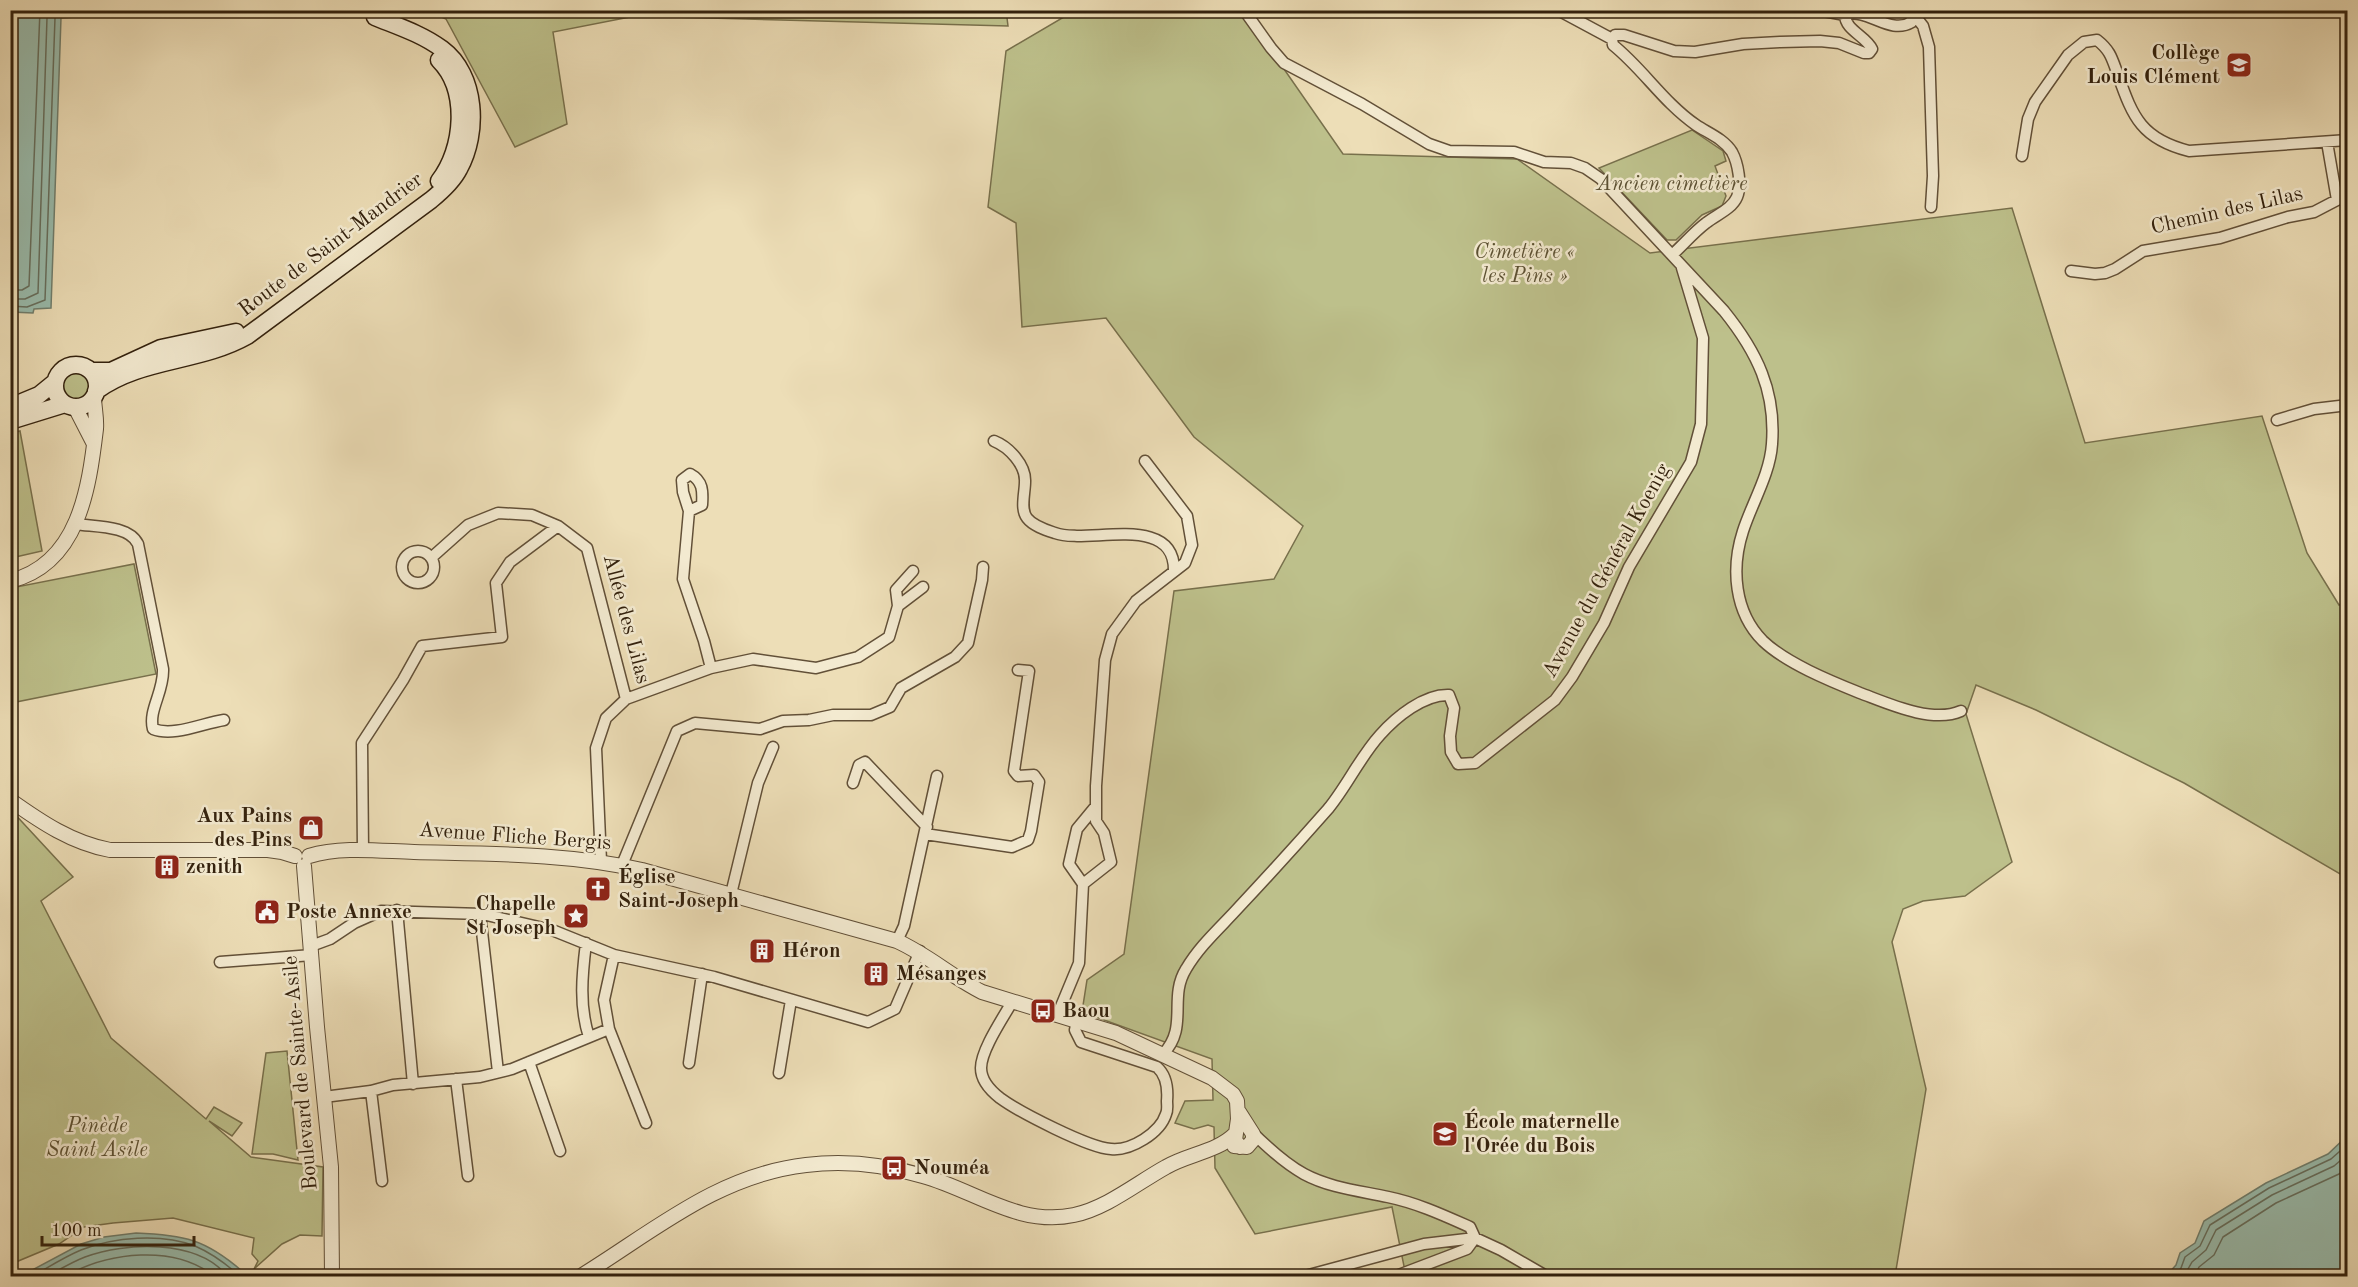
<svg xmlns="http://www.w3.org/2000/svg" width="2358" height="1287" font-family="'Old Standard TT',serif">
  <style>
    .green { fill: #bdc08b; stroke: #78704c; stroke-width: 1.5 }
    .water { fill: #99bcad; stroke: #707e6d; stroke-width: 1.5 }
    .lines { fill: none; stroke-linecap: round; stroke-linejoin: round }
    .shore { stroke: #666e5d; stroke-width: 1.5 }
    .minor-casing { stroke: #625038; stroke-width: 13 }
    .tertiary-casing { stroke: #625038; stroke-width: 16 }
    .secondary-casing { stroke: #33210d; stroke-width: 19 }
    .minor { stroke: #f3ead0; stroke-width: 10 }
    .tertiary { stroke: #f3ead0; stroke-width: 14 }
    .secondary { stroke: #f3ead0; stroke-width: 16 }
    .labels { text-anchor: middle; dominant-baseline: central; stroke-width: 5; stroke-linejoin: round; paint-order: stroke }
    .poi-label { font-size: 21px; font-weight: bold; fill: #33210d; stroke: #f3ead0; text-anchor: start }
    .park-label { font-size: 21px; font-style: italic; fill: #5c5133; stroke: #f3ead0 }
    .street-label { font-size: 21px; fill: #33210d; stroke: #f3ead0 }
  </style>
  <rect width="100%" height="100%" fill="#eddeb7"/>
  <filter id="stains"><feTurbulence type="fractalNoise" baseFrequency=".00333" numOctaves="4"/><feColorMatrix values="0 0 0 0 .2 0 0 0 0 .09 0 0 0 0 .02 0 0 0 .5 -.17"/></filter>
  <radialGradient id="worn" r=".72"><stop offset=".6" stop-color="#630" stop-opacity="0"/><stop offset="1" stop-color="#630" stop-opacity=".3"/></radialGradient>
  <!-- green -->
  <path class="green" d="M1006,10l2,16 -373,-10 -82,16 14,92 -52,23 -69,-128 -17,-8z
    M1243,10l100,144 174,5 133,94 362,-45 73,235 177,-27 45,137 32,52 8,-3v276l-163,-95 -148,-73 -60,-25 -10,29 46,148 -47,34 -42,5 -20,8 -11,33 34,147 -31,187h-489l-14,-69 -137,27 -40,-66 -1,-41 -6,-2 -14,4 -19,-6 10,-22 28,-1 -1,-41 -130,-47 5,-32 37,-26 50,-363 100,-12 29,-53 -109,-89 -88,-119 -84,9 -6,-104 -28,-16 18,-156 68,-40z
    M1692,130l31,21 3,10 -11,5 11,30 -4,10 -20,9 -26,25h-9l-68,-72z
    M56 385a20 20 0 1 1 40 0a20 20 0 1 1-40 0Z
    M20,431l22,120 -31,7v-125z
    M134,564l22,110 -145,29v-115z
    M11,810l62,67 -32,24 70,137 95,81 8,-12 28,16 -10,13 -23,-15 42,36 72,10 -1,69 -22,-1 -18,9 -28,25 4,-8 -6,-7 2,-16 -81,-20 -60,5 -29,4 -25,17 -48,20z
    M287,1051l11,109 -25,-6h-21l14,-101z"/>
  <!-- water -->
  <path class="water" d="M11,10l153,1 -103,7 -10,290 -17,1 -1,4 -22,-1z
    M2347,1136v140h-181l10,-11 4,-12 15,-10 9,-22 62,-38 62,-29z
    M136,1233c48,2 69,6 106,38l-3,5h-218l60,-32 23,-7z"/>
  <g class="lines">
    <!-- shore -->
    <path class="shore" d="M10,290h12l7,-4 11,-276
      M10,299h15l13,-6 9,-275 3,-8
      M10,306l17,1 18,-7 10,-282 5,-6 16,-2
      M33,1276c16,-9 31,-19 48,-26 33,-13 80,-17 114,-4 14,6 27,15 39,25v5
      M48,1276c12,-7 24,-14 37,-19 40,-15 113,-18 142,19
      M66,1276c42,-24 108,-32 148,0
      M2174,1276l7,-8 4,-11 15,-11 10,-21 59,-37 62,-29 17,-15
      M2184,1276l8,-14 14,-12 10,-20 56,-35 62,-29 14,-12
      M2195,1276l4,-9 15,-12 9,-18 53,-34 63,-29 9,-7"/>
    <!-- minor casing -->
    <g class="minor-casing">
      <path id="minor" d="M1244,10l27,38 13,15 78,41 67,40 20,7 65,1 30,10 27,1 14,5 16,11 123,132c33,41 52,80 48,133 -2,30 -20,59 -29,87 -12,37 -9,81 20,110 23,22 67,40 97,52 27,10 72,31 101,18
        M1558,10l54,29
        M1818,10l27,5
        M1912,12l11,14 6,21 4,129 -2,31
        M2022,156l6,-37 7,-17 33,-47 16,-13 13,-2c14,11 15,19 21,35 15,43 24,64 71,76l159,-11
        M1673,254c11,-10 21,-22 33,-31 10,-8 26,-14 31,-26 5,-12 1,-34 -5,-45 -8,-13 -24,-19 -36,-27 -33,-23 -53,-56 -83,-80l-1,-6 3,-4h9l50,16 21,1 48,-8 37,-2 40,-1 19,2 25,10h5l3,-4c-6,-13 -27,-19 -27,-34 23,-8 44,21 67,7l-1,-12
        M2071,271l24,3 10,-1 10,-4 28,-18 77,-13 68,-21 26,-5 23,-12 -10,-58
        M2277,420l37,-11 34,-4
        M994,441c15,6 32,24 31,41 0,11 -5,27 2,36 6,8 19,12 28,15 32,12 120,-21 119,38
        M689,511l13,-6c1,-14 1,-24 -12,-31l-8,6 1,12 6,19 -6,68 21,62 7,27
        M76,524c18,3 53,1 62,20l25,125c1,23 -15,41 -10,60 21,8 50,-6 71,-9
        M402 567a16 16 0 1 1 32 0a16 16 0 1 1-32 0Z
        M431,558l37,-33 30,-12 34,2 26,11 29,22 39,151
        M898,606l-2,-16 17,-19
        M853,783l6,-18 6,-3 62,65
        M925,834l87,13 16,-7 3,-9 8,-49 -5,-7 -16,1 -4,-5 15,-100 -11,-1
        M363,851l-1,-108 41,-63 19,-34 80,-9 -6,-54 14,-21 48,-36
        M601,861l-5,-113 10,-30 20,-19 85,-31 42,-9 63,9 42,-11 31,-20 9,-31 25,-19
        M622,865l55,-134 18,-8 65,6 23,-8 26,-1 24,-5h38l19,-8 11,-19 54,-31 13,-14 14,-63 1,-13
        M1083,884l28,-22 -7,-29 -8,-12v-35l9,-126 7,-26 24,-33 49,-38 7,-18 -5,-29 -42,-55
        M731,894l27,-111 15,-36
        M397,910l16,174
        M480,914l18,158
        M897,941l7,-15 33,-150
        M586,943c-4,32 -7,63 3,94
        M311,946l19,-7 24,-16 27,-12 101,3 70,16 62,25 100,22 154,45 27,-13 25,-58
        M614,955l-10,45 5,29 37,94
        M220,962l92,-7
        M1012,1002c-9,16 -31,48 -31,66 0,12 10,23 19,30 19,14 89,50 111,51 20,2 49,-16 55,-35 2,-4 1,-9 1,-13 1,-12 -1,-26 -10,-34l-76,-25 -6,-12 2,-9
        M1057,1016l22,-53 4,-79 -14,-20 8,-35 19,-23
        M1163,1054c26,-27 5,-56 23,-85 14,-24 35,-42 53,-62 30,-32 60,-65 89,-98 19,-23 32,-52 52,-74 16,-18 44,-41 69,-40l5,13 -4,28 1,16 7,12 17,-1 80,-63 17,-23 32,-54 25,-56 62,-105 10,-38 2,-86 -21,-70
        M529,1062l31,89
        M689,1063l13,-89
        M779,1073l12,-73
        M456,1079l12,97
        M371,1091l11,90
        M324,1097l47,-6 22,-6 87,-8 32,-8 97,-40
        M1251,1131c16,16 33,32 53,43 26,14 57,17 84,23 29,6 55,18 82,30l5,11
        M1305,1276l119,-32 51,-6 26,12 45,26
        M1396,1276l71,-27 8,-11"/>
    </g>
    <!-- tertiary casing -->
    <g class="tertiary-casing">
      <path id="tertiary" d="M75,407l18,35
        M10,581c69,-17 79,-93 86,-152 1,-11 -2,-22 -2,-33
        M10,800c31,22 62,43 100,50h158l14,2 13,4
        M309,856c32,-10 71,-5 105,-4 76,2 153,1 228,18l255,71c31,14 55,36 85,51l134,41 96,45 21,16 4,7 1,18 -3,21 5,7
        M304,866l13,161 14,140 1,109
        M1234,1146l13,1 6,-7v-6l-14,-22
        M581,1276c73,-45 137,-101 225,-111 39,-5 80,0 117,11 51,14 96,51 151,39 33,-7 63,-32 92,-48 22,-13 51,-15 69,-33"/>
    </g>
    <!-- secondary casing -->
    <g class="secondary-casing">
      <path id="secondary" d="M439,181c25,-32 30,-91 0,-121
        M55 386a21 21 0 1 1 42 0a21 21 0 1 1-42 0Z
        M91,371h20l50,-23 75,-16
        M96,391c45,-33 103,-28 151,-55l184,-136c11,-9 22,-19 28,-31 20,-36 18,-94 -17,-120 -20,-15 -45,-23 -67,-32
        M10,407l29,-12 16,-13
        M10,421l55,-17"/>
    </g>
    <!-- minor -->
    <use href="#minor" class="minor"/>
    <!-- tertiary -->
    <use href="#tertiary" class="tertiary"/>
    <!-- secondary -->
    <use href="#secondary" class="secondary"/>
  </g>
  <!-- icons -->
  <defs>
    <g id="school-square" transform="scale(1.35)"><rect x="-9" y="-9" width="18" height="18" rx="4" fill="#8f2418" stroke="#f3ead0"/><path d="M0-5L7-2L0 1L-7-2ZM-4 1L0 2.5L4 1V4Q0 6-4 4Z" fill="#fff"/></g>
    <g id="shop-square" transform="scale(1.35)"><rect x="-9" y="-9" width="18" height="18" rx="4" fill="#8f2418" stroke="#f3ead0"/><path d="M-5-2.5h2.3a2.7 3.5 0 0 1 5.4 0H5L5.5 6h-11ZM-1.5-2.5h3a1.5 2.3 0 0 0-3 0Z" fill="#fff"/></g>
    <g id="building-square" transform="scale(1.35)"><rect x="-9" y="-9" width="18" height="18" rx="4" fill="#8f2418" stroke="#f3ead0"/><path d="M-4-6H4V6H1V3H-1V6H-4ZM-2.5-4.3h1.7v1.8h-1.7ZM.8-4.3h1.7v1.8H.8ZM-2.5-1h1.7V.8h-1.7ZM.8-1h1.7V.8H.8Z" fill="#fff"/></g>
    <g id="church-square" transform="scale(1.35)"><rect x="-9" y="-9" width="18" height="18" rx="4" fill="#8f2418" stroke="#f3ead0"/><path d="M-1.2-6h2.4v3.5h3.3v2.4h-3.3V6h-2.4V-.1h-3.3v-2.4h3.3Z" fill="#fff"/></g>
    <g id="civic-square" transform="scale(1.35)"><rect x="-9" y="-9" width="18" height="18" rx="4" fill="#8f2418" stroke="#f3ead0"/><path d="M-.6-6.5H3V-4.5H.6V-3L4-1V1h2V6H-6V1h2V-1L-.6-3ZM-1.2 2.5V6h2.4V2.5Z" fill="#fff"/></g>
    <g id="sight-square" transform="scale(1.35)"><rect x="-9" y="-9" width="18" height="18" rx="4" fill="#8f2418" stroke="#f3ead0"/><path d="M0-6L1.8-2.2L6-1.7L2.9 1.2L3.7 5.4L0 3.3L-3.7 5.4L-2.9 1.2L-6-1.7L-1.8-2.2Z" fill="#fff"/></g>
    <g id="bus-square" transform="scale(1.35)"><rect x="-9" y="-9" width="18" height="18" rx="4" fill="#8f2418" stroke="#f3ead0"/><path d="M-5-6H5V4H4V6H2V4H-2V6H-4V4H-5ZM-3.5-4V0h7V-4ZM-3.5 1.2v1.5H-2V1.2ZM2 1.2v1.5H3.5V1.2Z" fill="#fff"/></g>
  </defs>
  <g fill-rule="evenodd">
    <use href="#school-square" x="2239" y="65"/>
    <use href="#shop-square" x="311" y="828"/>
    <use href="#building-square" x="167" y="867"/>
    <use href="#church-square" x="598" y="889"/>
    <use href="#civic-square" x="267" y="912"/>
    <use href="#sight-square" x="576" y="916"/>
    <use href="#building-square" x="762" y="951"/>
    <use href="#building-square" x="876" y="974"/>
    <use href="#bus-square" x="1043" y="1011"/>
    <use href="#school-square" x="1445" y="1134"/>
    <use href="#bus-square" x="894" y="1168"/>
  </g>
  <g class="labels">
    <!-- poi labels -->
    <g class="poi-label">
      <text x="2220" y="53" text-anchor="end">Collège<tspan x="2220" dy="24">Louis Clément</tspan></text>
      <text x="292" y="816" text-anchor="end">Aux Pains<tspan x="292" dy="24">des Pins</tspan></text>
      <text x="186" y="867">zenith</text>
      <text x="618" y="877">Église<tspan x="618" dy="24">Saint-Joseph</tspan></text>
      <text x="556" y="904" text-anchor="end">Chapelle<tspan x="556" dy="24">St Joseph</tspan></text>
      <text x="286" y="912">Poste Annexe</text>
      <text x="782" y="951">Héron</text>
      <text x="896" y="974">Mésanges</text>
      <text x="1062" y="1011">Baou</text>
      <text x="1464" y="1122">École maternelle<tspan x="1464" dy="24">l'Orée du Bois</tspan></text>
      <text x="914" y="1168">Nouméa</text>
    </g>
    <!-- park labels -->
    <g class="park-label">
      <text x="1672" y="184">Ancien cimetière</text>
      <text x="1525" y="252">Cimetière «<tspan x="1525" dy="24">les Pins »</tspan></text>
      <text x="97" y="1126">Pinède<tspan x="97" dy="24">Saint Asile</tspan></text>
    </g>
    <!-- street labels -->
    <g class="street-label">
      <text transform="translate(2227 211) rotate(-13)">Chemin des Lilas</text>
      <text transform="translate(331 245) rotate(-37)">Route de Saint-Mandrier</text>
      <text transform="translate(1607 571) rotate(-61)">Avenue du Général Koenig</text>
      <text transform="translate(626 619) rotate(75)">Allée des Lilas</text>
      <text transform="translate(515 837) rotate(4)">Avenue Fliche Bergis</text>
      <text transform="translate(301 1073) rotate(-95)">Boulevard de Sainte-Asile</text>
    </g>
  </g>
  <!-- margin -->
  <rect width="2358" height="1287" fill="none" stroke="#eddeb7" stroke-width="36"/>
  <rect x="12" y="12" width="2334" height="1263" fill="none" stroke="#33210d" stroke-width="3"/>
  <rect x="18" y="18" width="2322" height="1251" fill="none" stroke="#33210d" stroke-width="1.5"/>
  <!-- scale -->
  <path d="M42 1236v9h152v-9" fill="none" stroke="#33210d" stroke-width="3"/>
  <text x="51" y="1236" font-size="18" fill="#33210d" stroke="#f3ead0" stroke-width="4.5" paint-order="stroke">100 m</text>
  <rect width="100%" height="100%" filter="url(#stains)"/>
  <rect width="100%" height="100%" fill="url(#worn)"/>
</svg>
